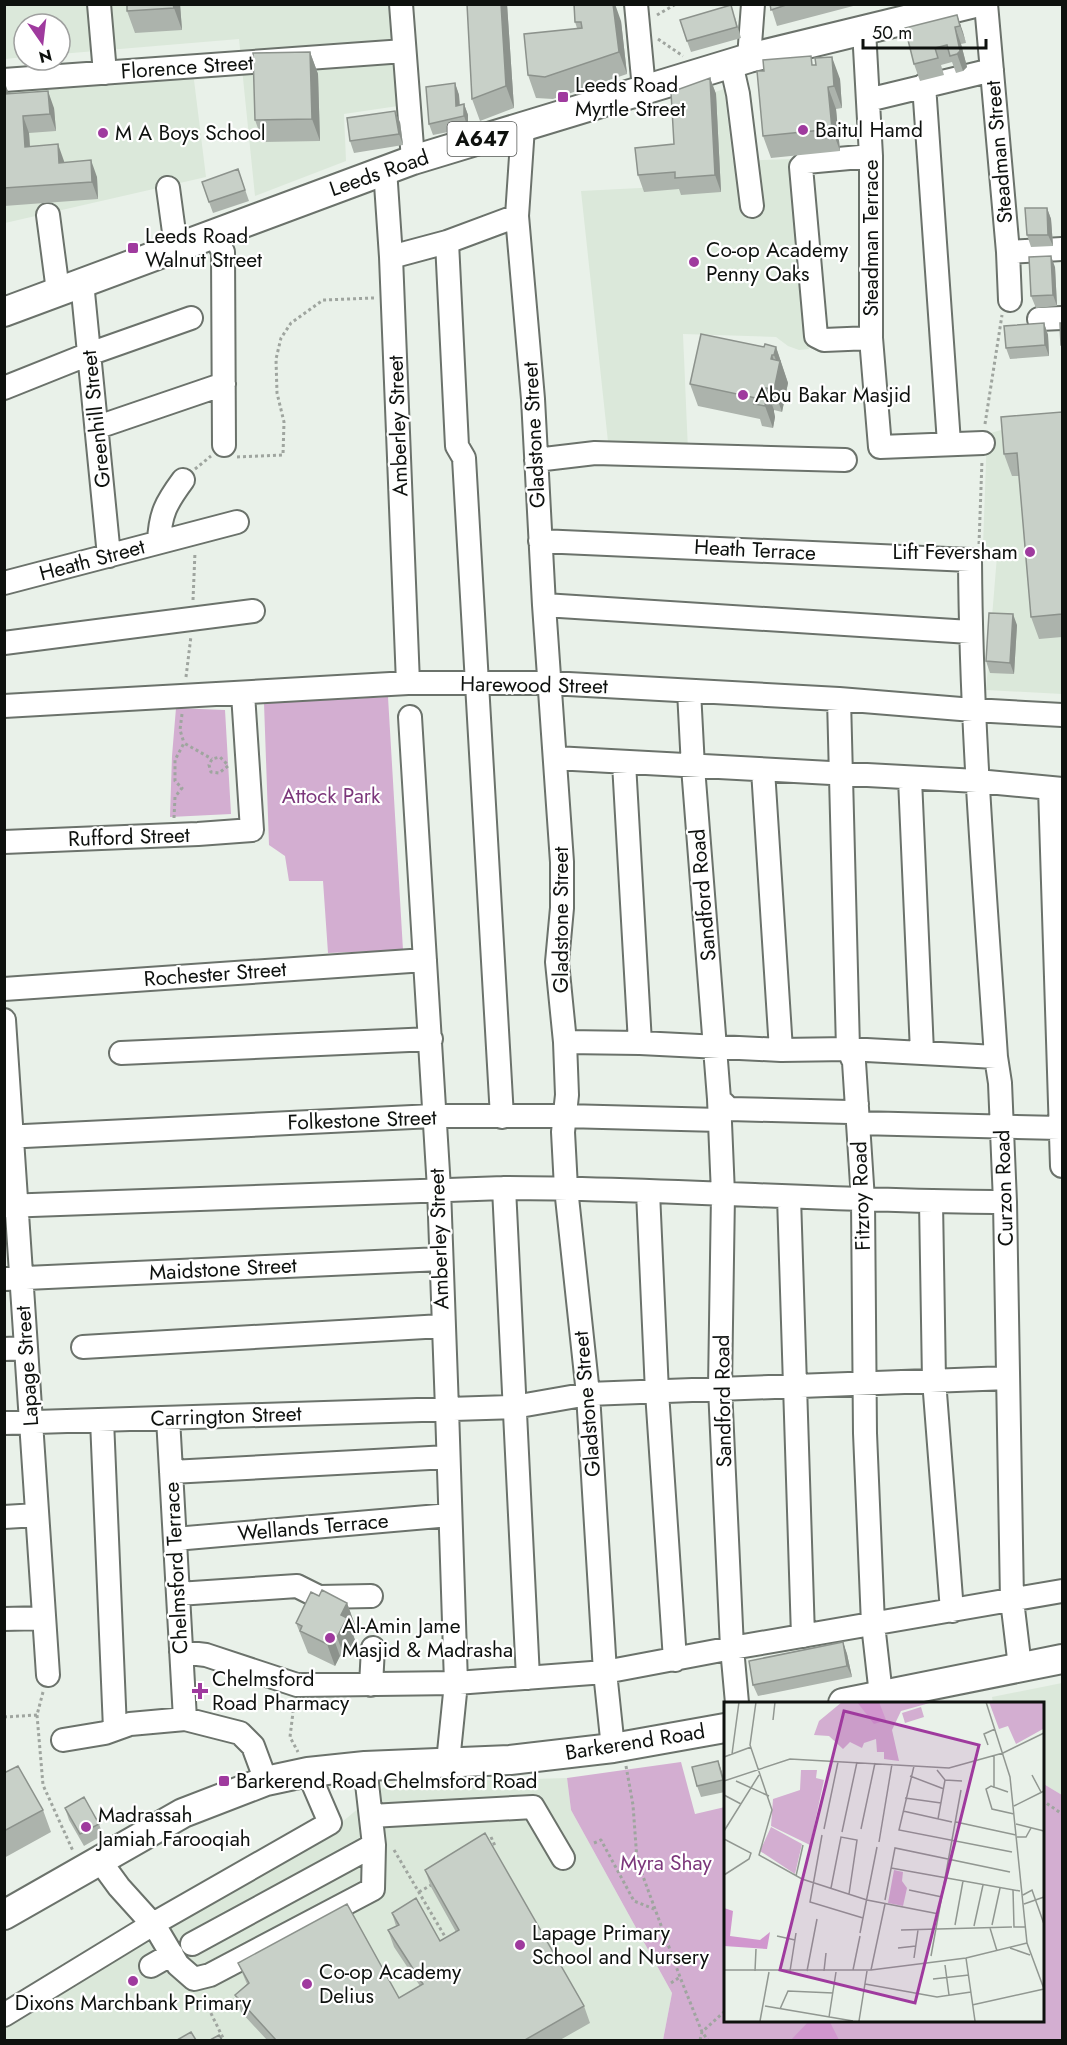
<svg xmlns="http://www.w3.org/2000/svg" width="1067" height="2045" font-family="Jost,sans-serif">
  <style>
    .built { fill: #dbe8da }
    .green { fill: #d3aed1 }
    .forest { fill: #d196ce }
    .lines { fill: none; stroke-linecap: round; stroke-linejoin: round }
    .minor-casing { stroke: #6b726b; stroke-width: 26 }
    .major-casing { stroke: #6b726b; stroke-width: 32 }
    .path { stroke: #9fa59f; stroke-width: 3; stroke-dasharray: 3 3; stroke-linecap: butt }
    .minor { stroke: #fff; stroke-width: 22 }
    .major { stroke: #fff; stroke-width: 28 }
    .wall { fill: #acb3ac }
    .shaded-wall { fill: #8c928c }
    .building { fill: #c8d0c8; stroke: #8c928c; stroke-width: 1.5 }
    .poi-dot { fill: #9f3a9e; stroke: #fff; stroke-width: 2 }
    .labels { text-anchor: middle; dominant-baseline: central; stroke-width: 4.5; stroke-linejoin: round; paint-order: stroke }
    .shield { fill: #fff; stroke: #565856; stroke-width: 1.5 }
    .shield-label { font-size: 20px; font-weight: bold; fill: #0e110e }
    .street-label { font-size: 21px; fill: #0e110e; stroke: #fff }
    .poi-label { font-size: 21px; fill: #0e110e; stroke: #fff; text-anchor: start }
    .park-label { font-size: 21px; fill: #7c377b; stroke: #fff }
    .inset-road { fill: none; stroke: #919791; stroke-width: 1.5 }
    .view { fill: #9f3a9e; fill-opacity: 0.15; stroke: #9f3a9e; stroke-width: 3 }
    .inset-edge { fill: none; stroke: #0e110e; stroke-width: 3 }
  </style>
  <rect width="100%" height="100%" fill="#e9f1e9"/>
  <!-- built -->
  <path class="built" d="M5,5h385l8,101 -54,8 2,47 -91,35 -16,-157 -179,15v-30h-36v33l-19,2z
    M193,72l13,105 -201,46 -1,-134z
    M724,89l9,72 59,-2 13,175 4,15 -10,1 -11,-4 -12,-9 -93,-3 5,117h-79l-28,-260 98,-5 -3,-81z
    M1062,413v281l-76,-4 11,-134 -1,-7 -13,-3 4,-112z
    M1062,1683v112l-20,-12v-80h-49l-1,-6z
    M567,1778l4,32 101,183 -9,47h-658v-20l325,-188 59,-49z"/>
  <!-- green -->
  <path class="green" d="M388,697l15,253 -75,3 -5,-72h-34l-4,-25 -16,-11 -5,-142z
    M176,708l49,2 6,104 -61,3 2,-61z
    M681,1762l14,52 30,-7v213h317v-237l20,12v245h-399l9,-47 -101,-183 -4,-32z"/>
  <!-- forest -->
  <path class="forest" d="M810,2020h19l10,20h-48z"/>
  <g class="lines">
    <!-- minor casing -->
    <g class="minor-casing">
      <path id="minor" d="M99,4l6,69
        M401,4l12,156
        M636,4l8,85
        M986,4l22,248 2,48
        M864,30l7,126v182l9,109 103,-4
        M749,58l4,-54
        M731,63l7,31 14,112
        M4,80l400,-29
        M924,85l25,358
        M868,100l124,-30
        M523,127l-6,89 16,183 11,206 18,257v46l-5,54 8,80 2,53 -4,37 3,56 22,206 17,278 8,76
        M871,156l-65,6 -5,5 15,169 8,4 47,-2
        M385,169l6,88 17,426
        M168,188l8,59
        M48,215l10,76
        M214,233l9,19 1,193
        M447,242l10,204 7,12 38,659
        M1008,252l54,-3
        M391,257l56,-15 70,-26
        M82,282l27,274
        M1039,319l23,-1
        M4,388l85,-34 102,-36
        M98,427l126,-43
        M536,460l59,-7 250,7
        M540,541l430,19c1,166 15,331 26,497l4,26 5,119 7,398 8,67
        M159,542c1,-28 7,-39 24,-62
        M4,583l233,-61
        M544,605l426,27
        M4,643l249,-32
        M689,691l4,76 26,332 10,10 120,3 8,-8
        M839,699l9,350 6,13 9,138 2,233 8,191 8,71
        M4,706l404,-23h142l289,16 134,11 89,5
        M410,717l29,472 8,220 9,274 -8,79
        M555,758l422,23 85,8
        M624,763l16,280
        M763,770l18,280
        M910,779l12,273
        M1050,788l12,378
        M4,842l194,-8 54,-4 -9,-136
        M4,989l421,-29
        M4,1020l44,655
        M565,1042l75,1 141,7 67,-1 148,8
        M121,1053l310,-14
        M719,1099l4,95 -3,194 12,260 5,55
        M858,1123l202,5
        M4,1137l429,-21h131l156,4
        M504,1188l24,490
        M648,1192l9,200 18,268
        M789,1197l14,439
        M931,1202l3,178 18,231
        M4,1206l500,-18c167,0 334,14 501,14
        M4,1279l437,-20
        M83,1347l359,-21
        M4,1349l22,-1
        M168,1418l17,301
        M102,1420l13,309
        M4,1423l510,-16 74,-13 420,-16
        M171,1472l277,-15
        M4,1517l33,-2
        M175,1539l275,-24
        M178,1594l119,-8 22,11 52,-1
        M4,1619l40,-1
        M181,1652l25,3 91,30 159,-2 149,-11 127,-24 330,-57
        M371,1685l2,-37
        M63,1740l42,-7 25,-9 55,-5 55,14 13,13 13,35
        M371,1816l162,-9 30,51
        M100,1861l19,26 37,41 22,37 16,14 16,-4 163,-86 1,-44 -9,-79
        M192,1944l182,-99
        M151,1966l21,-12
        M4,2015l149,-91 177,-101 -22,-51"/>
    </g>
    <!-- major casing -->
    <g class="major-casing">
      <path id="major" d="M4,312l409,-152 336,-102 222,-54
        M843,1703l219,-44
        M4,1915l179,-102 83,-32 42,-9 57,-6 145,-6 103,-12 112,-20"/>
    </g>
    <!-- path -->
    <path class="path" d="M657,15l19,-11
      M658,39l25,17
      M985,424l17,-109
      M237,457l46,-2 1,-33 -7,-29 -1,-34 5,-21 10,-15 32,-23 51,-2
      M195,469l16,-13
      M979,544l3,-84
      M193,600l2,-48
      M186,677l5,-41
      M182,714l-2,16 4,13
      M228,766l-9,7 -8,-1 -2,-7 3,-6 8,-2 8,8
      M174,818l1,-21 7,-9 -7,-7v-21l9,-17 28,16
      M43,1692l-6,23 6,70 30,66
      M294,1704l-4,33 8,15
      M4,1717l33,-2
      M626,1766l7,39 4,55 43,117 22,55 6,8
      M1042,1800l20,14
      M491,1837l4,9 -3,2
      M594,1843l7,-3 33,61 20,8
      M394,1850l53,90
      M419,1892l14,-8
      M671,1983l9,-6
      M203,1997l21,43
      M700,2040l2,-8 23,-21"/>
    <!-- minor -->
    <use href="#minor" class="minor"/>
    <!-- major -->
    <use href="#major" class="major"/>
  </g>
  <!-- wall -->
  <path class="wall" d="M127,4h53l2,26 -47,3 -8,-22z
    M507,4l7,104 -34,13 -8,-22z
    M770,4l87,1 -80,21z
    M957,15l9,28 -5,1 6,23 -4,4 -7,2 -4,-11 -11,3 3,10 -24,6 -6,-17z
    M735,17l6,21 -50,14 -4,-11z
    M621,21l6,53 -74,25 -17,-1 -8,-23 49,-47 -2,-6z
    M310,52l8,22 2,67 -57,1 -8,-22z
    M814,65l26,14 2,29 -6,1 4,42 -69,7 -8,-22z
    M710,78l6,16 5,98 -40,3 -2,-6 -35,3 -6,-17 36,-31z
    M4,83l5,11 45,14 2,23 -27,2 1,13 67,31 1,22 -94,7z
    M455,83l4,12 1,10 4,-1 4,11v13l-35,7 -4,-11z
    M400,122l3,23 -49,8 -4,-12z
    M238,169l11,32 -36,12 -4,-11z
    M1047,208l4,11 2,27 -22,1 -4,-12z
    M1055,267l2,39 -21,2 -5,-12z
    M1044,323l4,12 1,21 -39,3 -4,-11z
    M764,347h12l12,36 -6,29 -8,-2v2l1,5 -2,11 -11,-2 -2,-7 -62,-13 -8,-22z
    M1062,412v225l-23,2 -8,-22 -12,-141h-7l-8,-22z
    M1017,625l-3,49 -24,-1 -4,-12z
    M319,1596l28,7 8,22 -3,7 3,8 -10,19 -5,-3 -5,10 -27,-13 -12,-30z
    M843,1642l4,12 5,23 -94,19 -5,-11z
    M718,1761l7,23v8l-24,5 -4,-11z
    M4,1773l39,37 8,22 -47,26z
    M65,1808l34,16 4,11 -19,11 -15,-26z
    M425,1870l159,136 6,17 -30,17h-293l-26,-28 -6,-17 12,-11 -9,-21 161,35 21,-12 -26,-39 -6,-17 8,-4 -4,-13 48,28 16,-9 -25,-45z"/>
  <!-- shaded-wall -->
  <path class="shaded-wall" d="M173,4h7l2,26 -8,-22z
    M501,4h6l7,104 -8,-22z
    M613,4h2l6,17 6,53 -8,-22z
    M957,15l6,17 3,11 -6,-17z
    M955,27l6,17 6,23 -4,4 -6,-17z
    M310,52l8,22 2,67 -8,-22z
    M832,57l8,22 2,29 -8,-22z
    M710,78l6,16 5,98 -6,-17z
    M5,83l6,17 -6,-6z
    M455,83l4,12 1,22 -4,-11z
    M828,87l8,22 4,42 -8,-22z
    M48,91l6,17 2,23 -6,-17z
    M464,104l4,11v13l-4,-12z
    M395,111l5,11 3,23 -4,-11z
    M23,116l6,17 2,31 -6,-17z
    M58,144l6,17 1,18 -6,-16z
    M91,160l6,17 1,22 -6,-17z
    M1047,208l4,11 2,27 -5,-11z
    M1051,256l4,11 2,39 -4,-11z
    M1044,323l4,12 1,21 -4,-11z
    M776,347l12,36 -6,29 -8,-22 -3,-31 1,-4 6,17 1,-4 -5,-13z
    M766,388l8,22v2l1,5 -2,11 -8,-22v-11z
    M1013,614l4,11 -3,49 -4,-11z
    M347,1603l8,22 -3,7 3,8 -10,19 -8,-22 4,-22z
    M332,1634l8,22 -5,10 -8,-22z
    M843,1642l4,12 5,23 -5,-11z
    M718,1761l4,11 3,15 -2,-7z"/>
  <!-- building -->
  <path class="building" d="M127,4h46l1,4 -47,3z
    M467,4h34l5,82 -34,13z
    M574,4h39l6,48 -74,25 -17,-2 -4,-41 58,-6 -1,-6h-6z
    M770,4h19l-18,6z
    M731,5l6,22 -50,14 -7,-21z
    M957,15l3,11 -5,1 5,24 -3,3 -7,2 -3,-11 -12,3 3,10 -24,6 -9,-36z
    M310,52l2,67 -57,1 -2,-67z
    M811,56l1,9h4l-1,-7 17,-1 2,29 -6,1 4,42 -69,7 -6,-65h7l-1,-11z
    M710,78l5,97 -40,3v-6l-37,3 -3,-27 39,-4 -3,-52z
    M4,83l1,11 43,-3 2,23 -27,2 2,31 33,-3 1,19 32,-3 1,22 -88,6z
    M455,83l1,23 8,-2v12l-35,8 -3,-37z
    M395,111l4,23 -49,7 -3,-23z
    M238,169l7,21 -36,12 -7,-20z
    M1025,208h22l1,27h-21z
    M1051,256l2,39 -22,1 -2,-39z
    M1044,323l1,22 -39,3 -2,-22z
    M1060,323h2v22h-1z
    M701,334l63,13 1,-3 11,3 -2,8h-2l-1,4 9,2 -6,29 -8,-2 -1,7h2l-2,11 -11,-2 2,-6 -66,-14z
    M1062,412v202l-31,3 -14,-164 -13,1 -3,-37z
    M989,613l24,1 -3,49 -24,-2z
    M322,1590l25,13 -6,12 6,3 -10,19 -5,-3 -5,10 -27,-13 2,-5 -6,-3 15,-31 8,4z
    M843,1642l4,24 -94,19 -4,-24z
    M718,1761l5,19 -26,6 -5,-19z
    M18,1766l25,44 -39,21v-58z
    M84,1797l15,27 -19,10 -15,-26z
    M485,1833l99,173 -59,34h-249l-41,-45 14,-12 -11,-20 109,-59 52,94 24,-14 -35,-54 11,-5 -7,-12 24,-15 24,43 19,-11 -34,-60z
    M191,2032l5,8h-19z
    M219,2035l3,5h-12z"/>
  <!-- markers -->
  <g class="poi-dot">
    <rect x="557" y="91" width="12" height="12" rx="3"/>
    <circle cx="803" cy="130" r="6"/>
    <circle cx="103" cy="133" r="6"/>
    <rect x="127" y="242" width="12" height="12" rx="3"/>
    <circle cx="694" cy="262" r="6"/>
    <circle cx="743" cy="395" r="6"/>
    <circle cx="1030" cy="552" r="6"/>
    <circle cx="330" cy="1638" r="6"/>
    <path d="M197 1682h6v6h6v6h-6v6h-6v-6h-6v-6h6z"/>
    <rect x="218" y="1775" width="12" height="12" rx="3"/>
    <circle cx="86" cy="1827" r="6"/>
    <circle cx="520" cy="1945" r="6"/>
    <circle cx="133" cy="1981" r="6"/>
    <circle cx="307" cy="1984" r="6"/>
  </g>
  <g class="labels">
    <!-- shield labels -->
    <rect class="shield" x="447.5" y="122" width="69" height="34" rx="4.5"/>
    <g class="shield-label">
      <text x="482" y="139">A647</text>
    </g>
    <!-- street labels -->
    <g class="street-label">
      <text transform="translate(187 67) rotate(-4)">Florence Street</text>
      <text transform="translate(999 152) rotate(-95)">Steadman Street</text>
      <text transform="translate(379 173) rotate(-19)">Leeds Road</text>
      <text transform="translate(871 238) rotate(-90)">Steadman Terrace</text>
      <text transform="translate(96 419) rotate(-96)">Greenhill Street</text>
      <text transform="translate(398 426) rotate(-92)">Amberley Street</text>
      <text transform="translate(534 435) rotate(-93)">Gladstone Street</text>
      <text transform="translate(755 550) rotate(3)">Heath Terrace</text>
      <text transform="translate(92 560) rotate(-15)">Heath Street</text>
      <text transform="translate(534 685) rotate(1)">Harewood Street</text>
      <text transform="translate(129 837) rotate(-2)">Rufford Street</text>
      <text transform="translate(703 895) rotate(-95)">Sandford Road</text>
      <text transform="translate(561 920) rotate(-90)">Gladstone Street</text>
      <text transform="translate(215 974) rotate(-4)">Rochester Street</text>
      <text transform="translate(362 1120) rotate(-2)">Folkestone Street</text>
      <text transform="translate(1004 1188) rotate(-92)">Curzon Road</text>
      <text transform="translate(861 1196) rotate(-92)">Fitzroy Road</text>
      <text transform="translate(439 1239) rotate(-92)">Amberley Street</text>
      <text transform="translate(223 1269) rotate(-3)">Maidstone Street</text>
      <text transform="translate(27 1366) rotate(-94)">Lapage Street</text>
      <text transform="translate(723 1401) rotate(-91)">Sandford Road</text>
      <text transform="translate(587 1404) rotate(-95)">Gladstone Street</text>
      <text transform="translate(226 1416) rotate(-2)">Carrington Street</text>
      <text transform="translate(313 1527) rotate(-5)">Wellands Terrace</text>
      <text transform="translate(176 1568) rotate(-93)">Chelmsford Terrace</text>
      <text transform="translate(635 1742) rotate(-9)">Barkerend Road</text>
    </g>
    <!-- poi labels -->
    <g class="poi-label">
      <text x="575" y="85">Leeds Road<tspan x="575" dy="24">Myrtle Street</tspan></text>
      <text x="815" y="130">Baitul Hamd</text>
      <text x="115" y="133">M A Boys School</text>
      <text x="145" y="236">Leeds Road<tspan x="145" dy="24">Walnut Street</tspan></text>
      <text x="706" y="250">Co-op Academy<tspan x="706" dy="24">Penny Oaks</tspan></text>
      <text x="755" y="395">Abu Bakar Masjid</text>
      <text x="1018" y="552" text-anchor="end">Lift Feversham</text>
      <text x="342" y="1626">Al-Amin Jame<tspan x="342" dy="24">Masjid &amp; Madrasha</tspan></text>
      <text x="212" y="1679">Chelmsford<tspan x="212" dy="24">Road Pharmacy</tspan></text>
      <text x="236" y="1781">Barkerend Road Chelmsford Road</text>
      <text x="98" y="1815">Madrassah<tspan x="98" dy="24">Jamiah Farooqiah</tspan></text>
      <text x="532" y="1933">Lapage Primary<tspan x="532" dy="24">School and Nursery</tspan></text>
      <text x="319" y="1972">Co-op Academy<tspan x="319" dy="24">Delius</tspan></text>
      <text x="133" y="2003" text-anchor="middle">Dixons Marchbank Primary</text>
    </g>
    <!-- park labels -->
    <g class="park-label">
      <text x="331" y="796">Attock Park</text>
      <text x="666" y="1863">Myra Shay</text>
    </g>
  </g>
  <!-- overview -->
  <g transform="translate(724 1702)">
    <rect width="320" height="320" fill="#e9f1e9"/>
    <path d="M118,0h91l-32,9 -9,19 7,31 -15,-2v-7h-7l-1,-13 -12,4 -2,5 -12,-6 -7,7 -14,-13 -15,-1 5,-14zM265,0h54v27l-27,15 -8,-18 -9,3zM197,5l3,10 -19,6 -3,-10zM77,68h16l-1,8 8,2 -14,65 -39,-19 2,-27 27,-9zM47,125l31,17 -7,30 -35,-23zM170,168l9,2 -1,9 5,7 -4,18 -15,-3z" fill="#d3aed1"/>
    <path d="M133,0h22l7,18 -12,4zM0,206l9,3 -3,25 30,4 10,-8 -3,17 -43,-3z" fill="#d196ce"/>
    <path class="inset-road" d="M32,0l-6,43 22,65 -13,45 43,24 65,21 72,14M262,0l24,75 17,166 17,46M49,18l2,-18M264,43l-4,-11 11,-5M8,52l7,-52M0,55l27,-10M190,64l-15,64 113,22M213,68l8,10 17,1M308,73l9,17M186,74l34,13M0,79l66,-22 159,9 54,-15 41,-20M12,79l33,15M270,86v-32M284,90l-17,-6 -5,3 6,20 22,5M0,93l17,9M181,96l36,5M290,104l30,-15M179,109l49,11M214,117l7,-39M232,120l60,13M292,122l28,7M100,127l14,-67M137,127l14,-66M0,129l35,-56M118,130l15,-70M98,133l-12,67 53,16M293,135h9l5,-9M0,137l27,14 -2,6 -25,16M155,140l13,-78M167,166l129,23M72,174l7,-31M107,186l10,-51 16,3 -8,54M185,188l33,7M289,188l1,37h11M299,193l9,-5 12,34M161,198l10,-52 115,24M300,202l20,-7M231,223l8,-44M268,223l8,-37M250,224l9,-41M266,226l7,23M177,228l111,-3M136,231l17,-86M53,234l18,4M174,246l18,-2M286,246l20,7M207,254l30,-166M190,256l4,-28M242,256l9,63M221,263l4,30M0,268h147l95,-12 61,-15M129,268l7,-34M147,268l14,-66M31,269l1,-22M66,269l6,-38M83,269l10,-52M100,269l2,-18M209,277l36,-4M141,282l72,13 34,-5M248,303l72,-16M41,304l88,15M56,307l8,-18 45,2M105,315l7,-45M36,319l9,-49M135,319l8,-50"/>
    <path class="view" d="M120,9l135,34 -64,258 -135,-33z"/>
    <rect width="320" height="320" class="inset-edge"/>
  </g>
  <!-- border -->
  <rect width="1067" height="2045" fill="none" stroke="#0e110e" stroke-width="12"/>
  <!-- north arrow -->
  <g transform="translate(42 42) rotate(166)"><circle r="28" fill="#ffffff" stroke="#9fa09f" stroke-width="1.5"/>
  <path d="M0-4.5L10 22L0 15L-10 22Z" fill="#9f3a9e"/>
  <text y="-9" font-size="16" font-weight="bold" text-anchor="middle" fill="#0e110e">N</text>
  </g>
  <!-- scale -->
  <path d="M863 39v9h123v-9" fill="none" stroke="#0e110e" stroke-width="3"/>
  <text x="872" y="39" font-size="18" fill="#0e110e" stroke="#ffffff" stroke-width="4.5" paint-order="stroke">50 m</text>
</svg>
